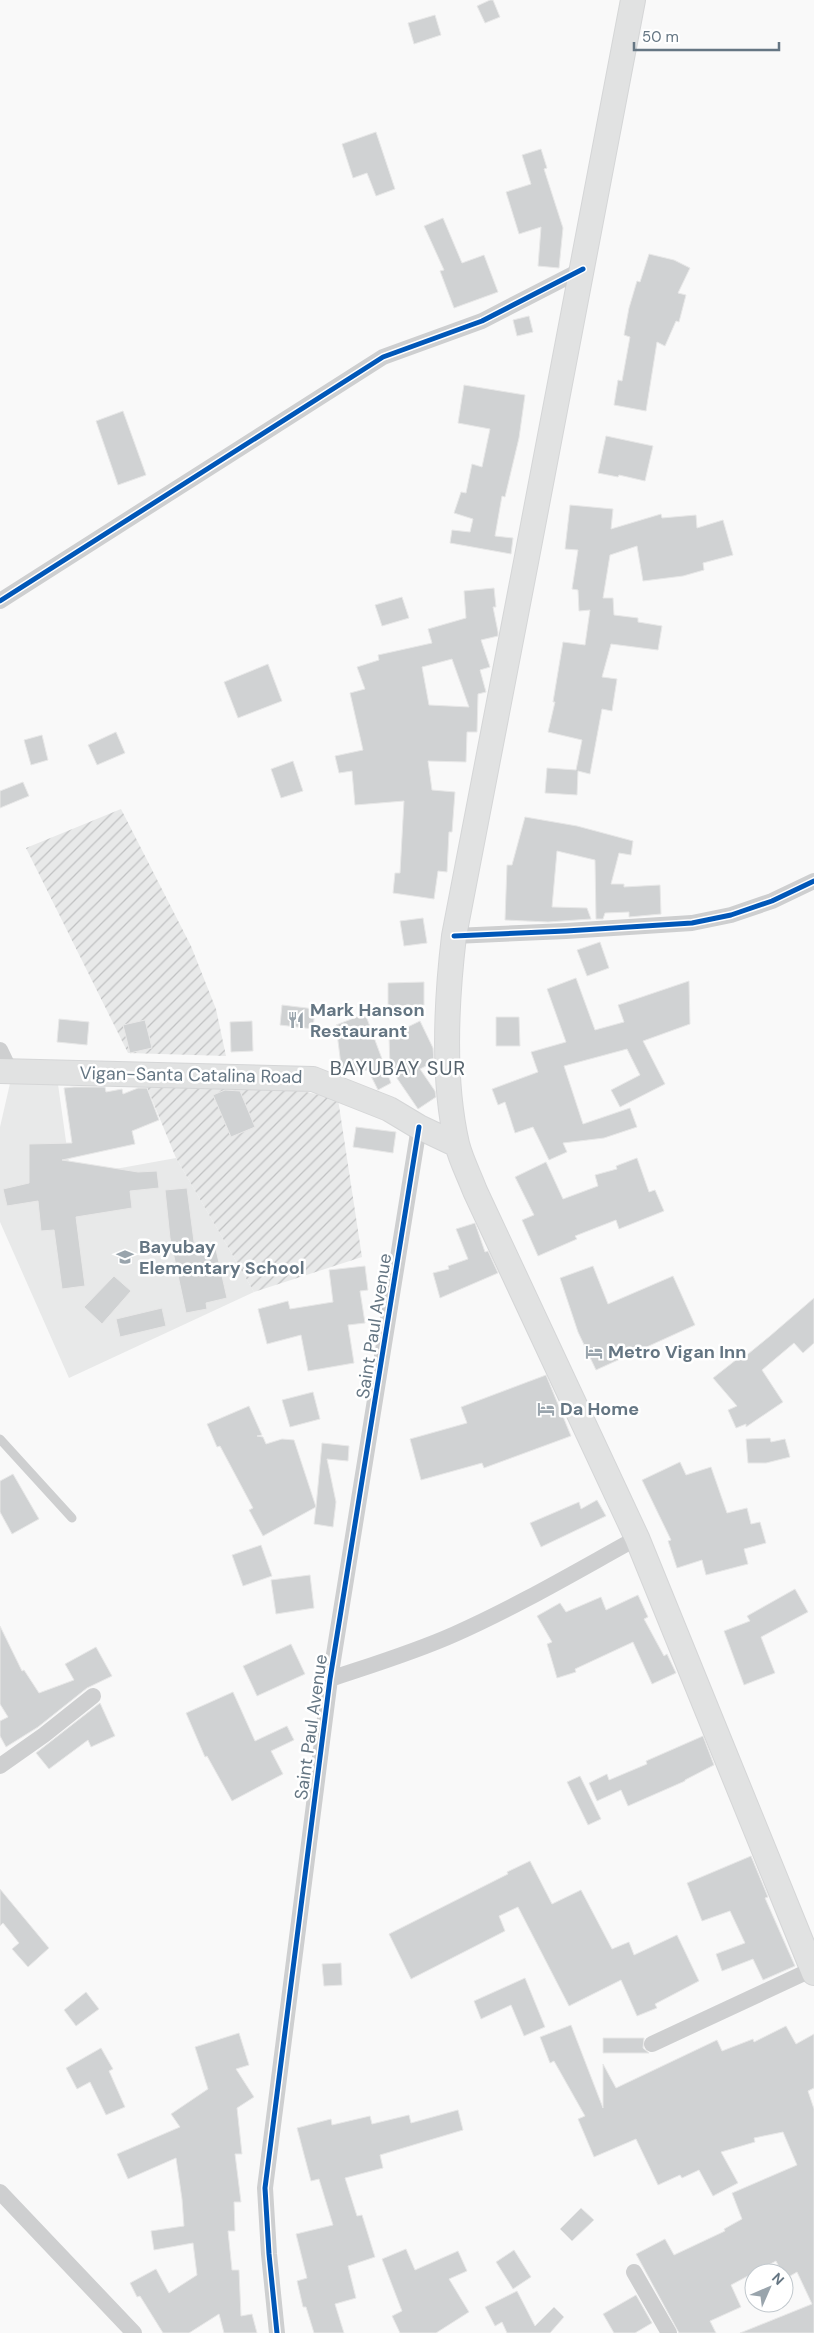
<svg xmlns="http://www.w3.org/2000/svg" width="814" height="2333" font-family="'DM Sans',sans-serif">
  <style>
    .built { fill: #e8e9e9 }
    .industrial { fill: url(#industrial-furrows) }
    .building { fill: #d0d2d3; stroke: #e8e8e8; fill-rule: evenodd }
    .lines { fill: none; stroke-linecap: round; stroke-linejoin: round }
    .secondary-casing { stroke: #d5d6d7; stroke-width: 26 }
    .lane { stroke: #cecfd0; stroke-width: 9 }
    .street { stroke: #cecfd0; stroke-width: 16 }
    .secondary { stroke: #e1e2e2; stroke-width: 24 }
    .cycleway-casing { stroke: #fff; stroke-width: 8 }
    .cycleway { stroke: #0057b8; stroke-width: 5 }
    .labels { text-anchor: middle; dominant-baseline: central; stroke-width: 5; stroke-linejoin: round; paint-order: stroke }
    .poi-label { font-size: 18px; font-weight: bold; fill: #657683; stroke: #fff; text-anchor: start }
    .street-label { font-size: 18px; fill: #657683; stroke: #fff }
    .quarter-label { font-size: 20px; letter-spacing: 1px; fill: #57646e; stroke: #fff }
  </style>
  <defs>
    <pattern id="industrial-furrows" width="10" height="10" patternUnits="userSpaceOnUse" patternTransform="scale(1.25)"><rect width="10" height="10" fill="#e8e9e9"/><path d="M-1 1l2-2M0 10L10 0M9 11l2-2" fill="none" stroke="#c0c1c2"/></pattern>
  </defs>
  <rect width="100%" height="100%" fill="#f9f9f9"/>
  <!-- built -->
  <path class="built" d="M57,1077l14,100 105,-19 78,134 -185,86 -69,-156v-95l11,-48z"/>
  <!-- industrial -->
  <path class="industrial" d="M121,809l70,137 25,63 10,47 -98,-3 -102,-205z
    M144,1080l126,4 68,15 24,158 -108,35 -78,-134z"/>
  <!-- building -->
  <path class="building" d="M490,0h3l7,17 -15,6 -8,-17z
    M435,15l6,20 -27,9 -6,-21z
    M376,132l19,57 -19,7 -9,-23 -14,5 -11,-34z
    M541,149l6,19 -3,1 19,59 -4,40 -21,-2 3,-39 -22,7 -13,-42 25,-8 -9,-29z
    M443,218l19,45 22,-8 14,37 -44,16 -14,-37 4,-1 -20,-44z
    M649,254l25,6 16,8 -12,25 8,2 -7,27 -3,-1 -11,25 -8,-4 -11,69 -32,-6 4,-25 4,1 8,-44 -6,-2 5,-27 8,-27 3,1z
    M529,316l4,16 -16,4 -4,-16z
    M464,385l61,10 -6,43 -14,59 -3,-1 -7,40 18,2 -2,16 -61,-11 2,-13 18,2 3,-13 -19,-6 7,-21 5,1 6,-29 10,3 8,-38 -32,-6z
    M123,411l23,64 -28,10 -22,-64z
    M606,436l47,10 -8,35 -26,-6 -1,2 -20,-4z
    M570,505l43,4 -2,20 50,-15 1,4 34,-3 1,13 26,-8 10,35 -30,8 1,7 -21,6 -40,5 -6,-35 -27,9 -7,43h10l1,17 24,3v4l24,4 -4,24 -47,-6 -9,33 15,2 -5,32 -10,-2 -12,65 -12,-3 -1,24 -32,-2 2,-25 29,2 6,-30 -34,-8 7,-30h-2l10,-60 22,3 5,-35 -11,1 -1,-21 -6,-1 6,-39 -13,-1z
    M494,588l2,19h-3l5,25v4l-17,4 9,27 -10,3 6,22 -8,2 -1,38h-10l-1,30 -38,-1 4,29 23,2 -3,40h-3l-2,40 -9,-1 -4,28 -41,-6 2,-20h5l4,-72 -49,4 -3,-34 -13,2 -4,-17 28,-6 -13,-57 15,-4 -8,-22 22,-7 -1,-5 54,-12 -4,-14 38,-11 -2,-27zM452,659l17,48 -40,-2 -7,-38z
    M402,597l7,21 -27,8 -7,-21z
    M268,664l14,37 -44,17 -14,-36z
    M116,732l9,21 -28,12 -9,-20z
    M42,735l6,25 -17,5 -7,-25z
    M293,761l10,30 -22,7 -10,-29z
    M23,782l6,14 -29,12v-17z
    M525,817l52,9 56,15 -2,14 -12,-2 -8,31h13v3l36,-2 1,29 -32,3v-5l-24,1 -2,6h-7l-1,-59 -38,-9 -5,56 35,1 4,11 -43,3 -43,-2 2,-55h5z
    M423,918l4,25 -23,3 -4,-25z
    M600,942l9,26 -22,8 -10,-26z
    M576,978l19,52 29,-8 -6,-17 71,-24 1,43 -47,17 22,43 -45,23 -9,-17 29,-15 -13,-26 -63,17 19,58 47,-16 7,19 -33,11 -41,5 4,9 -18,8 -16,-33 -18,6 -10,-31 -7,3 -6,-16 46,-17 -7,-20 35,-10 -19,-53z
    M424,982v23l-36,1v-23z
    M282,1005l33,4 -2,20 -33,-4z
    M359,1016h7l25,67 -13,7 -10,-20 -26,3 -6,-48z
    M496,1017h23l1,29h-24z
    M59,1019l30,3 -2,23 -30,-3z
    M145,1020l7,28 -22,5 -7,-28z
    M252,1021l1,30 -22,1 -1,-30z
    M420,1021l13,27 1,14 -14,7 15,22 1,6 -18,12 -28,-41 -1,-32z
    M74,1087h31l1,5 16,-3 1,5 15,-6h9l12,32 -27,11 3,13 -73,16 76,12 19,-1 2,17 -29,3 2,17 -56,9 9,69 -23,3 -8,-59 -13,1 -3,-30 -31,5 -4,-17 26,-6v-39l43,-1 -8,-55z
    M225,1090l15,1 15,36 -24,10 -18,-42z
    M356,1127l40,5 -3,21 -40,-6z
    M637,1158l12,34 6,-2 9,21 -45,18 -3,-9 -41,16 2,3 -39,17 -16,-36 12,-5 -19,-38 31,-15 17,37 35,-13 -3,-11 22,-6 -1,-3z
    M187,1188l8,61 20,-4 12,53 -21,5 1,6 -21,4 -16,-75 -5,-48z
    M475,1223l10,29 3,-1 10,22 -58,25 -7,-25 16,-4 -1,-3 20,-7 -12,-30z
    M365,1266l3,24 -8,1 5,32 -17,2 6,38 -46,8 -7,-36 -34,9 -9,-35 30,-8 2,8 43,-7 -4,-32z
    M593,1266l15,38 65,-28 22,49 -99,45 -18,-38 -18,-54z
    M114,1276l17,15 -29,33 -18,-17z
    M814,1298v45l-11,10 -9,-10 -32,27 21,32 -37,25v-3l-10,4 -8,-18 9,-4 -24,-28 33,-26 2,2 22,-18z
    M162,1308l4,18 -46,11 -4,-18z
    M546,1375l25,61 -87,32 -2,-5 -61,17 -11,-41 57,-16 -6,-16z
    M313,1392l7,27 -30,8 -8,-27z
    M249,1406l13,29 -5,1 6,1 3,7 16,-5 12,1 22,67 6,-64 27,3 -1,15 -21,-2 9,43 -3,25 -19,-3 2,-17 -53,29 -14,-26 4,-2 -33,-62 -3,1 -10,-23z
    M770,1438l1,4 14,-3 5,18 -24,6h-18l-2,-24z
    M680,1462l6,13 25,-8 16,46 20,-5 4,16 9,-2 6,21 -22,6 4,15 -42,11 -4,-15 -25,8 -9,-27 3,-1 -29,-60z
    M13,1474l26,45 -27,15 -12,-22v-31z
    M597,1500l9,16 -65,31 -11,-24 49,-21 2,7z
    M261,1545l11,31 -29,10 -11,-31z
    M310,1575l4,33 -38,6 -5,-34z
    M795,1589l13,23 -47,25 14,36 -31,12 -20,-54 26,-10 -3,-5z
    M638,1595l10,22 -4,2 20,37 3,-2 9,19 -24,11 -19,-42 -58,27 1,3 -19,6 -10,-34 5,-2 -15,-26 23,-13 6,9 35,-15 5,13z
    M0,1626l22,45 2,-1 15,23 35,-13 -9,-16 31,-17 16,29 -25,12 -49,39 -32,20 -6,-11v-15l8,-4 -8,-13z
    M291,1644l14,30 -48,22 -14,-30z
    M233,1692l22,49 32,-15 7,14 -23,11 12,23 -51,27 -25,-45 -2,1 -19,-44z
    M100,1703l15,33 -24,11 -3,-7 -39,29 -13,-16z
    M703,1736l11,29 -29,15v1l-57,25 -7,-16 -24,11 -8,-18 18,-9 2,6 38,-16 -1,-3z
    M580,1776l21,43 -13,6 -21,-43z
    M751,1856l17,41 -3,1 30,68 -32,14 -10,-21 -31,12 -6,-17 29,-11 -15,-32 -28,10 -15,-38z
    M530,1861l22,43 29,-14 31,59 17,-7 5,13 43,-20 22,46 -44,23 2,4 -20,8 -16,-36 -52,26 -51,-99 -19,9 6,15 -94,48 -22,-45 119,-60 -1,-2z
    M0,1889l49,59 -21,19 -16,-18 7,-6 -16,-20 -3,3z
    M341,1963l1,22 -18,1 -2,-22z
    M525,1978l20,49 -21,9 -13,-31 -30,14 -7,-18z
    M86,1992l13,17 -23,17 -12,-16z
    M571,2025l32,83v-44l13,24 101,-48 5,11 31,-12 1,3 32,-16 10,18 18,-10v54l-6,3 6,18v224h-74l72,-29 -15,-32 -12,7 -1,-6h-2l-6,-12 -45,24 10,22 -31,14 6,12h-37l-43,-79 29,-15 9,16 51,-24 -1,-2 18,-10 -10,-26 65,-28 -14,-33 -29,6 1,4 -34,10 17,31 -25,13 -14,-26 -17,8 -2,-3 -22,10 -22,-46 -42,18 -16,-38 7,-3 -31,-55 -4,2 -10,-26z
    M239,2033l10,32 -13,4 18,28 -17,11 5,46h-7l6,48h-7l1,29h-7l4,39h7l2,46 11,-2 5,19h-33l-5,-19 -30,19h-26l-23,-37 -3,1 -7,-14 26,-14 13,24 28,-18 -4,-32 -39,7 -3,-19 33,-5 -2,-27 -6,-41 -48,21 -11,-25 63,-27 -9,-13 37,-25 -13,-42z
    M603,2038h41l-1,10 6,5h-46z
    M101,2048l12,21 -4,2 16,36 -19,8 -16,-33 -13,7 -11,-21z
    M458,2110l5,20 -83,25 3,13 -38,10 12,38 5,-1 13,42 -27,9 8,32 -21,6 9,29h-30l-8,-26h-3l-6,-26 10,-3 -11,-44 37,-9 -14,-46 -8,2 -14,-53 34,-9 1,6 38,-9 2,8 37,-9 2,8z
    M581,2208l13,12 -22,21 -12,-12z
    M406,2249l9,21 43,-19 9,20 -18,8 20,33 -33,21h-36l-8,-17 10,-5 -20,-52z
    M514,2250l17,27 -18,12 -17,-27z
    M517,2291l18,35 19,-19 10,10 -14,16h-43l-5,-11 -7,4 -10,-19z
    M636,2295l16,28 -17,10h-21l-11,-19z"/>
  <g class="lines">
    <!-- secondary casing -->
    <g class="secondary-casing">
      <path id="secondary" d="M633,0c-57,312 -120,624 -179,936 -8,67 -12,142 3,208 4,16 12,31 18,47l162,347 177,435
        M0,1071l313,8 76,30 30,18 38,18"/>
    </g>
    <!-- lane -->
    <path class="lane" d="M0,1439l72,79"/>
    <!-- street -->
    <path class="street" d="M0,601l383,-244 99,-36 101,-52
      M454,936l112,-5 126,-8 39,-8 41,-14 42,-20
      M0,1050l10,21
      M330,1679c42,-14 85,-27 125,-45 63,-28 122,-63 182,-96
      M0,1766l44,-31 49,-39
      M652,2044l161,-75
      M0,2192l134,141
      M634,2272l35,61
      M277,2333l-8,-79 -4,-66 65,-509 89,-552"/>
    <!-- secondary -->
    <use href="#secondary" class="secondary"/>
    <!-- cycleway casing -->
    <g class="cycleway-casing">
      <path id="cycleway" d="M0,601l383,-244 99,-36 101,-52
        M454,936l112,-5 126,-8 39,-8 41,-14 42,-20
        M277,2333l-8,-79 -4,-66 65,-509 89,-552"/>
    </g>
    <!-- cycleway -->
    <use href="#cycleway" class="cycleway"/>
  </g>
  <!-- icons -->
  <defs>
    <g id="restaurant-bare" transform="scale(1.35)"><path d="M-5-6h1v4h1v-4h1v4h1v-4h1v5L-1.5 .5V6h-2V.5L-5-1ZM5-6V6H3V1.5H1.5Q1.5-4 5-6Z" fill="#99a4ac" stroke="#fff" stroke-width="2.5" paint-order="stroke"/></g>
    <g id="school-bare" transform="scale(1.35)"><path d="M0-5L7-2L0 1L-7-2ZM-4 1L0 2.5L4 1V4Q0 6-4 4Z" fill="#99a4ac" stroke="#fff" stroke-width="2.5" paint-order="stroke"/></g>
    <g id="hotel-bare" transform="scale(1.35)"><path d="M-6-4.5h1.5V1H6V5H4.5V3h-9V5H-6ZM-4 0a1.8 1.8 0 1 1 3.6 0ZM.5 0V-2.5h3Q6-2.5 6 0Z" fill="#99a4ac" stroke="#fff" stroke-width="2.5" paint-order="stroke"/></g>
  </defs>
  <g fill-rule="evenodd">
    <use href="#restaurant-bare" x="296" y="1020"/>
    <use href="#school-bare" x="125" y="1257"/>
    <use href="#hotel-bare" x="594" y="1352"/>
    <use href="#hotel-bare" x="546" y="1409"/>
  </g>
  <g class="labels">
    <!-- poi labels -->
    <g class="poi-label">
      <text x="310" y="1010">Mark Hanson<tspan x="310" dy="21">Restaurant</tspan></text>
      <text x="139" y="1247">Bayubay<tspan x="139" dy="21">Elementary School</tspan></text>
      <text x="608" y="1352">Metro Vigan Inn</text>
      <text x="560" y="1409">Da Home</text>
    </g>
    <!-- street labels -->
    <g class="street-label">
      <text transform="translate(191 1075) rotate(1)">Vigan-Santa Catalina Road</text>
      <text transform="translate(374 1326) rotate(-81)">Saint Paul Avenue</text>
      <text transform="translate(311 1727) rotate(-82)">Saint Paul Avenue</text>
    </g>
    <!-- quarter labels -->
    <g class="quarter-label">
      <text x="398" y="1068">BAYUBAY SUR</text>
    </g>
  </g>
  <!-- north arrow -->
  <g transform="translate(769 2288) rotate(45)"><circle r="24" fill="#ffffff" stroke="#c1c8cd"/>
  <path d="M0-4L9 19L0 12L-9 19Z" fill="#99a4ac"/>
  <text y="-8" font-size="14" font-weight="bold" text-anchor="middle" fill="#657683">N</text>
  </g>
  <!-- scale -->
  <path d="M634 42v8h145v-8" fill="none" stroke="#657683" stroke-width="2.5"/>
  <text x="642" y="42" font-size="15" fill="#657683" stroke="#ffffff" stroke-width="4" paint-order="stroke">50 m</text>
</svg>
